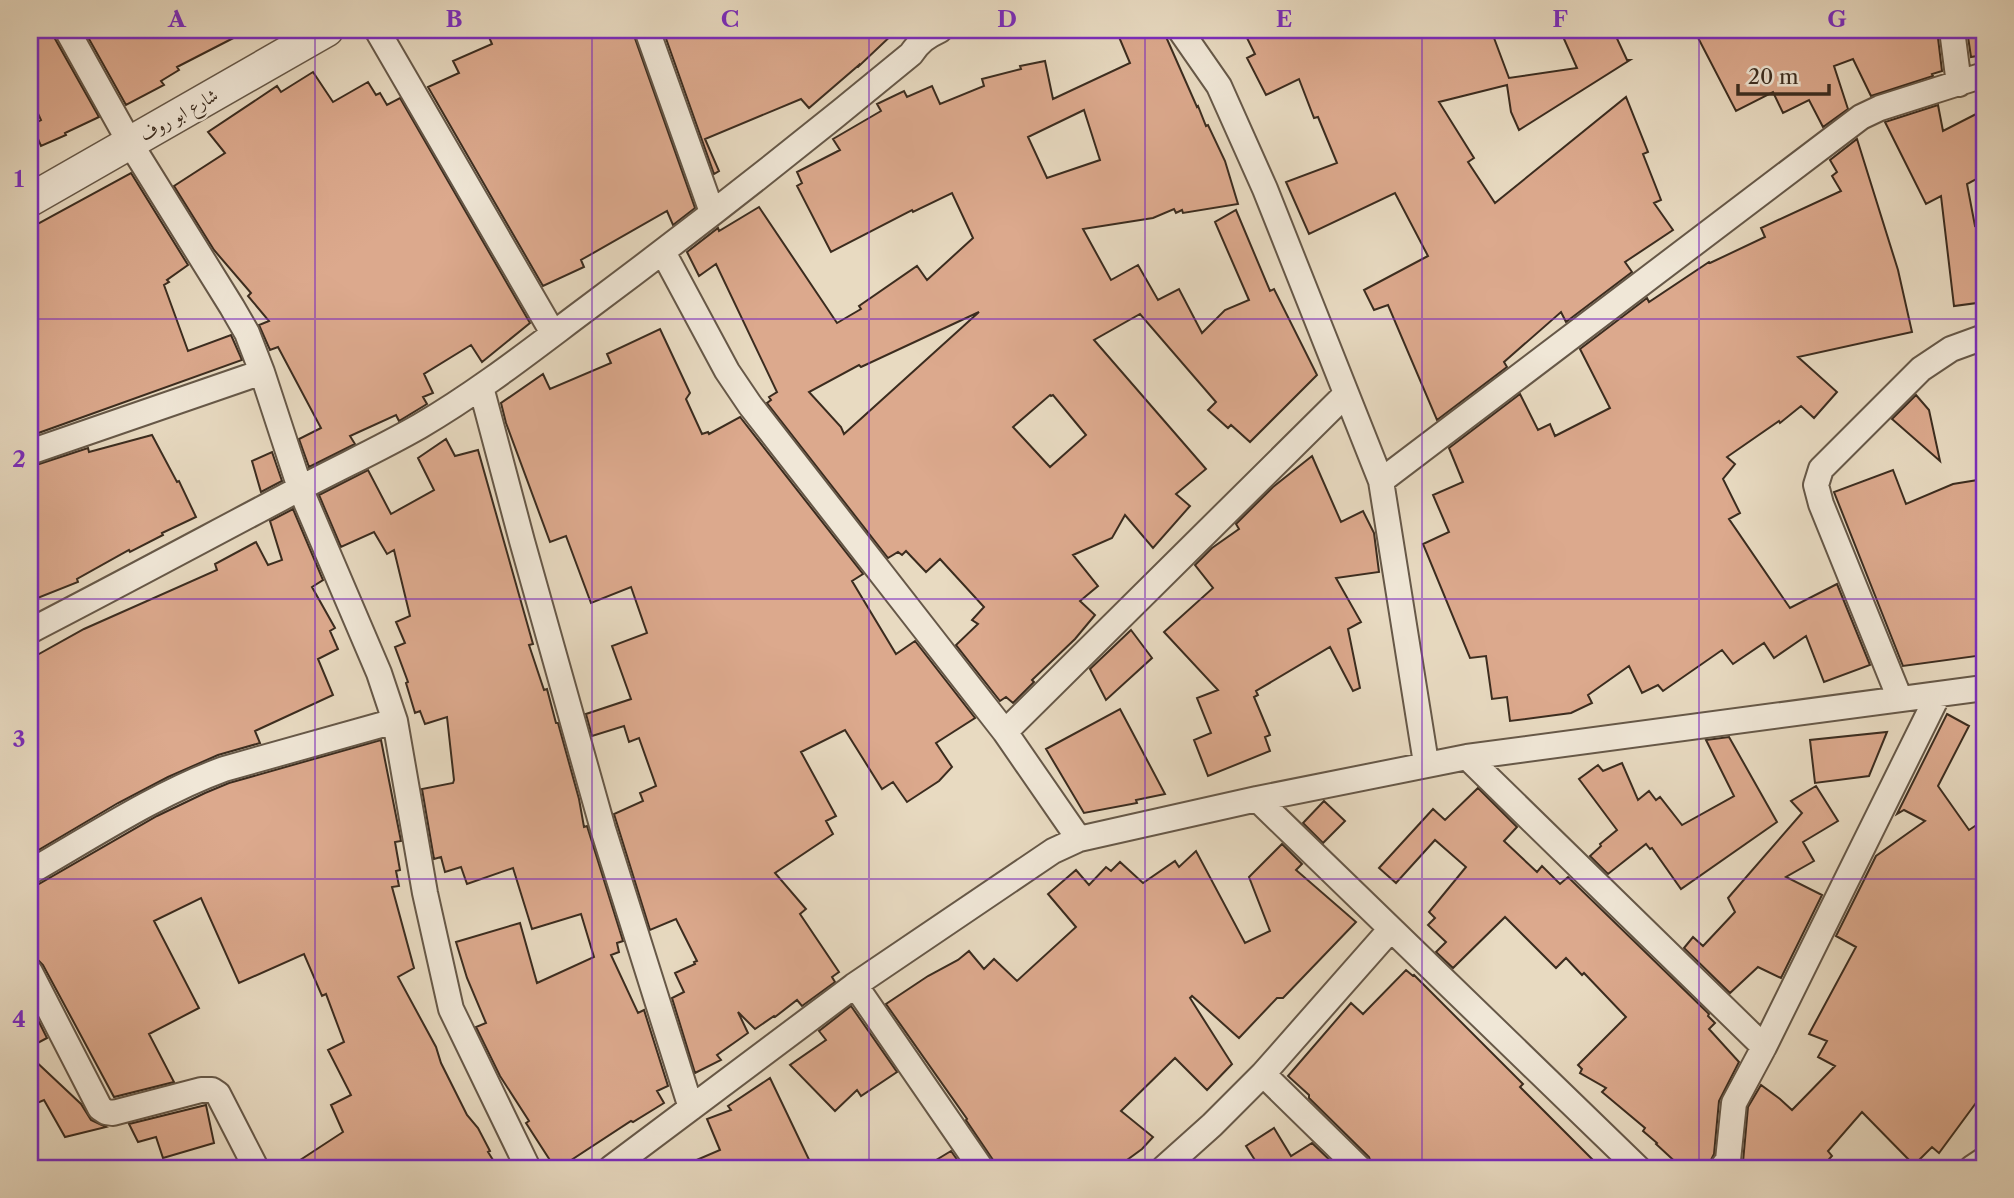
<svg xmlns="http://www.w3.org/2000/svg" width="2014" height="1198" font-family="'Libre Caslon Text',Amiri,serif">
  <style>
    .building { fill: #dca98d; stroke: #3b2c1f; stroke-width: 2; fill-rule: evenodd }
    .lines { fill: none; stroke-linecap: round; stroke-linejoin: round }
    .minor-casing { stroke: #665848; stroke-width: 28 }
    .tertiary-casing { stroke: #665848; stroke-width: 35 }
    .minor { stroke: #f0e7d7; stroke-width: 24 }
    .tertiary { stroke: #f0e7d7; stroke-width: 32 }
    .grid { fill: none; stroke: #7b2cbf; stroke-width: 2; stroke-opacity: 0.55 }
    .labels { text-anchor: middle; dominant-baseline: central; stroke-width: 5; stroke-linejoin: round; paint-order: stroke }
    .street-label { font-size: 18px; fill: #3b2c1f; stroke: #f0e7d7 }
    .neatline { fill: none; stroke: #7b2cbf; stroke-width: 2.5 }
    .grid-label { font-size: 23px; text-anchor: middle; font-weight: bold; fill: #7b2cbf }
  </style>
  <rect width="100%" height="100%" fill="#e8dac1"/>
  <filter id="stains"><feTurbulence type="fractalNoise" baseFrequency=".00286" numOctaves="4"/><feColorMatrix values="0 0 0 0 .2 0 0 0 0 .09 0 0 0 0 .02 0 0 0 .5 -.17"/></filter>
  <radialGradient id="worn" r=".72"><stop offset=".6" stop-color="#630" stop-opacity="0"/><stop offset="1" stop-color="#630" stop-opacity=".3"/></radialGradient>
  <!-- building -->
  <path class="building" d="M30,30h22l2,7 45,80 -34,16 1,2 -25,11 -9,-21 9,-5 -11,-24z
    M84,30h165l-72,37 2,3 -18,11 3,4 -38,20z
    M506,30h126l63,178 -22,17 -6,-14 -86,49 3,7 -41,19 -115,-199 31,-14 -6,-12 39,-17 -3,-7z
    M663,30h234l-38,36v-1l-50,43 -8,-9 -96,40 14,32 -5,3z
    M1163,30l34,77 1,-1 8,20 2,-1 17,36 13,43 -55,9 -1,-3 -6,3 -2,-4 -21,9 -70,11 28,51 27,-15 20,35 21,-11 23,44 23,-23 24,-10 -34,-78 21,-12 34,81 4,-2 43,86 -67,67 -19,-17 -3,3 -20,-18 8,-8 -76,-88 -46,26 112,129 -30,25 14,12 -37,42 -28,-33 -13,23 -39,17 25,31 -18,15 15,14 -20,24 -43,41 2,2 -21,21 -7,-6 -6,4 -44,-56 22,-21 -6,-4 12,-13 -44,-48 -14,13 -20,-21 -4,4 -4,-3 -10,6 -121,-155 4,-3 -2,-3 8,-5 -61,-128 -17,12 -12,-24 31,-24 1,3 40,-24 78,116 24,-14 -2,-3 58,-40 10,14 46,-42 -21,-45 -39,19 -1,-2 -81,42 -34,-66 5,-3 -5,-11 43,-22 -7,-11 48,-28 -4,-7 27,-13 3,6 25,-11 8,18 44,-18 -2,-7 39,-10 -1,-3 25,-5 8,38 77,-36 -11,-26zM1084,110l16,50 -53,18 -19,-41zM979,312l-135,122 -3,-7 -32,-35 50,-27 2,2zM1050,395l1,1 2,-1 33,40 -36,32 -37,-40z
    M1246,30h245l18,48 68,-10 -17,-38h53l14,30h3l-111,70 -8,-18 -4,-27 -68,17 35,56 -6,4 27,41 131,-106 22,55 -5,2 18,46 -7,3 19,27 -48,32 7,10 -66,50 -5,-10 -57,50 3,5 -70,53 -49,-115 -14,5 -10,-20 64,-34 -33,-63 -86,41 -23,-52 51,-19 -19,-46 -4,1 -15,-39 -33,16 -19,-37 8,-4 -8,-16 2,-1z
    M1694,30h243l5,41 -10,3 1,2 -62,20 -18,-37 -19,7 14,43 -25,18 -14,-27 -26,13 -10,-21 -37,19z
    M1967,30h11l5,25 -12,2z
    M313,72l20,30 35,-20 8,13 4,-2 7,12 13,-7 130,225 -48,39 -11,-17 -47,29 9,19 -10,4 4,7 -28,17 -3,-6 -46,21 5,8 -46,23 -10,-28 22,-11 -43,-81 -8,3 -11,-25 10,-4 -21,-25 3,-3 -37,-43 -40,-64 51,-33 -17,-21 69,-46 4,6z
    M1938,105l5,26 41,-21v65l-17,9 8,42 9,-2v78l-30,4 -13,-110 -15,8 -41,-82z
    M1857,139l41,131 14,62 -114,25 39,35 -23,26 -13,-12 -21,17 -1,-2 -52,36 8,7 -12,15 17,34 -11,6 61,89 47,-24 33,81 -46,17 -18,-46 -32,22 -10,-15 -31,21 -11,-14 -59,41 -5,-6 -16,8 -13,-27 -41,29 4,8 -21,10 -61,8 -3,-24 -15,2 -6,-43 -16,2 -47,-114 26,-12 -16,-37 30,-13 -14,-34 71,-54 18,36 12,-6 5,12 55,-28 -30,-59 67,-51 2,4 60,-40 1,1 55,-26 -4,-9 80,-37 -9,-15 5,-4 -7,-12z
    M131,173l57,92 -21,15 2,2 -5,3 24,66 43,-16 11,25 -212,76v-208z
    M660,329l30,64 -4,6 16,35 6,-2 1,2 31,-17 123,157 -11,7 44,73 19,-13 60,77 -39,25 16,24 -13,14 -32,21 -14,-20 -11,7 -37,-59 -44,22 35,64 -10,5 7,13 -58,39 31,36 -6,5 39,58 -7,5 3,5 -33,24 -5,-6 -22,17 -1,-1 -19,13 -17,-17 10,21 -31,22 4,5 -26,13 -23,-75 12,-6 -9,-19 20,-9 -1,-2 3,-1 -21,-42 -26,11 -36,-116 29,-13 -3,-8 16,-7 -17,-48 -10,4 -5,-16 -32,10 -6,-22 45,-15 -19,-53 35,-13 -16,-46 -40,16 -25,-67 -16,6 -44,-119 -5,-20 42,-29 7,15 61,-26 -4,-9z
    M1916,395l13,15 11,51 -48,-42z
    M152,435l25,47 2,-1 17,36 -34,16 1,2 -33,17 -1,-2 -52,29 1,3 -48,19v-134l58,-19 1,4z
    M446,439l9,17 23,-6 55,194 -4,1 15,45 3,-1 9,34h2l21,76 5,28 3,-1 36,115 -6,2 2,9 -8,3 27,58 6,-3 24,76 -11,5 7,12 -31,19 -2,-1 -72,47h-4l-29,-45 3,-2 -29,-45 -24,-49 10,-4 -19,-45 -11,-36 64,-19 17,60 57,-26 -13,-43 -49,15 -19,-61 -46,16 -6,-17 -16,5 -4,-15 -7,2 -12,-70 31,-6 1,-3 -7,-63 -22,7 -5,-13 -5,2 -9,-30 2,-1 -13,-35 10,-4 -9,-21 14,-6 -16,-66 -7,4 -13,-22 -33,15 -22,-52 49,-25 23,44 43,-24 -16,-32z
    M272,452l10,29 -21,11 -9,-31z
    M1312,456l29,66 22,-11 11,22 5,39 -43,6 25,44 -13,7 12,59 -7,3 -23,-44 -74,44 2,4 -4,2 16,38 -5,2 5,14 -62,25 -14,-36 17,-7 -14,-35 21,-8 -54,-58 49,-44 -18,-23 17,-17 27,-19 -3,-5 37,-37z
    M1893,470l13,34 47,-20 31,-5v176l-81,11 -69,-174z
    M293,509l30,71 -11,7 23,41 -5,3 8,18 -20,10 15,36 -78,36 5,12 -42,12 -50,22 -50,26 -88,52v-196l54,-30 133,-59 -2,-6 41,-22 12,23 14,-5 -12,-39z
    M1131,630l21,28 -46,42 -16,-31z
    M1120,709l45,85 -29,6 1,3 -53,10 -38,-64z
    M1947,714l22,12 -31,60 31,44 15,-10v272l-45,61 -7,-6 -18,18 -52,-53 -34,39 4,5 -11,12h-81l3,-6 5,-55 13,-22 19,14 12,11 43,-44 -17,-9 9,-16 -18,-7 47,-87 -20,-11 40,-80 49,-35 -21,-11 -7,4z
    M1887,732l-18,44 -54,7 -5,-43z
    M1729,737l48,85 -96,67 -29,-41 -2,1 -4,-5 -38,30 -18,-18 11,-10 -1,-2 17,-14 -38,-51 19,-14 5,6 19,-8 16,37 11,-9 7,9 4,-3 22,28 52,-29 -28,-56z
    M381,740l20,101 -6,1 5,28 -4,1 3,15 -7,1 22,81 -16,9 38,70 5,16 26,52 11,13 12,23 -2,1 10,16h-210l55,-36 -12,-27 20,-10 -23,-45 16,-8 -18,-48 -4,2 -18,-42 -65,29 -38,-85 -47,23 45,87 -50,26 25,48 -60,15 -71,-132 -6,-6 -7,-2v-70l7,-2 120,-69 48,-23 24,-10z
    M1816,786l22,35 -35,21 11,19 -28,16 36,18 -41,83 -23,-11 -28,26 -46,-45 9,-11 10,9 32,-34 -7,-14 74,-85 -11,-12z
    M1478,788l39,39 -13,14 33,31 5,-6 18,18 8,-7 141,137 -1,2 7,7 -6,6 30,33 -20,39 -5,53 -7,14h-25l-26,-24 1,-1 -14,-12 2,-3 -43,-36 4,-4 -26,-15 2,-4 -4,-4 48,-48 -42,-44 -2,2 -16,-17 -10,10 -51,-51 -52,51 -17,-16 10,-10 -18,-17 7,-7 -6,-6 37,-45 -31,-27 -39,43 -17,-15 54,-59 12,11z
    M1324,801l21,20 -22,22 -20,-20z
    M1282,844l20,20 -6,6 60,52 -73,76h-6l-38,40 -47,-42 -2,2 42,66 -25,26 -32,-32 -54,53 32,26 -11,12 -26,19h-120l-3,-8 -27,-40 1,-1 -81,-115 42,-28 30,-16 11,-9 15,18 10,-10 23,22 59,-54 -28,-33 28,-24 13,15 17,-18 5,4 9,-9 23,21 32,-22 4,6 17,-16 49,92 25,-12 -21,-54z
    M1406,970l7,6 1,-1 109,109 -3,3 81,81h-228l-4,-11 -60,-59v-3l-21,-19 63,-73 12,11z
    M30,1004l17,34 -17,9z
    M851,1006l46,66 -36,24 -4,-6 -22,21 -45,-46 36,-25 -7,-9z
    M30,1056l51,48 10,16 15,7 -41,10 -21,-37 -14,6z
    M770,1078l43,90h-135l42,-18 -13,-31 24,-9 -3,-4z
    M206,1105l8,38 -51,15 -7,-21 -18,5 -9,-18z
    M1274,1128l17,28 21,-13 26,25h-78l-14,-22z
    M951,1151l12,17h-40z"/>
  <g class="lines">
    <!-- minor casing -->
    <g class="minor-casing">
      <path id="minor" d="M67,30l63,113 102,164 15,26 15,39
        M377,30l176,303
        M647,30l65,182
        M1180,30l39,56 46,103 116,292 45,282
        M1952,30l7,54
        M663,252l64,119 23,34 255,327 74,107
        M481,387l41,154 81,288 88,279
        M30,452l232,-80 38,116 79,185 16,48 30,172 26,116 77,159
        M1381,481l480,-364 19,-9 104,-33
        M30,631c89,-46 178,-94 267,-141 41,-22 83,-41 123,-64 60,-35 114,-78 169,-119 110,-82 217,-166 322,-253 8,-12 16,-18 29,-24
        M1900,699l-79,-195 -5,-19 5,-16 100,-100 30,-20 33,-12
        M1005,732l341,-338
        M1467,757l297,290
        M1257,799l381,369
        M30,872c61,-35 128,-79 194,-103l171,-48
        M30,972l70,136 6,4 7,1 88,-23h11l6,4 38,74
        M855,985l126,183
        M1263,1074l96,94
        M611,1168l244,-183 198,-134 26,-12 178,-40 210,-42 517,-69
        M1164,1168l48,-43 51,-51 127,-144
        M1722,1168l6,-8 6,-57 30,-56 174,-352
        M1972,1168l12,-8"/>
    </g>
    <!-- tertiary casing -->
    <g class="tertiary-casing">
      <path id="tertiary" d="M30,200l297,-170"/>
    </g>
    <!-- minor -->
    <use href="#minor" class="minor"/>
    <!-- tertiary -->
    <use href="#tertiary" class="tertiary"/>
  </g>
  <!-- grid -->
  <path class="grid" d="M315,30v1138M592,30v1138M869,30v1138M1145,30v1138M1422,30v1138M1699,30v1138M30,319h1954M30,599h1954M30,879h1954"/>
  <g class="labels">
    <!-- street labels -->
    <g class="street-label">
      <text transform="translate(179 115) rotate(-30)">شارع ابو روف</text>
    </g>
  </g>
  <!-- margin -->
  <rect width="2014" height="1198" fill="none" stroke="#e8dac1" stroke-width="77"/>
  <!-- scale -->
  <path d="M1738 84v10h91v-10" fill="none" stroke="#3b2c1f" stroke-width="3.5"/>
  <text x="1748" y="84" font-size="21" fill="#3b2c1f" stroke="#f0e7d7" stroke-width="5" paint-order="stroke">20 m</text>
  <rect x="38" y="38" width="1938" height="1122" class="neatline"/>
  <g class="grid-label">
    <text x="177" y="27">A</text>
    <text x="454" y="27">B</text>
    <text x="730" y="27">C</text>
    <text x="1007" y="27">D</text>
    <text x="1284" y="27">E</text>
    <text x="1560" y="27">F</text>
    <text x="1837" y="27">G</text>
    <text x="19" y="187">1</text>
    <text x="19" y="467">2</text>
    <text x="19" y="747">3</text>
    <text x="19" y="1027">4</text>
  </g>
  <rect width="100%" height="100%" filter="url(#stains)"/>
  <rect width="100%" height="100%" fill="url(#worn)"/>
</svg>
